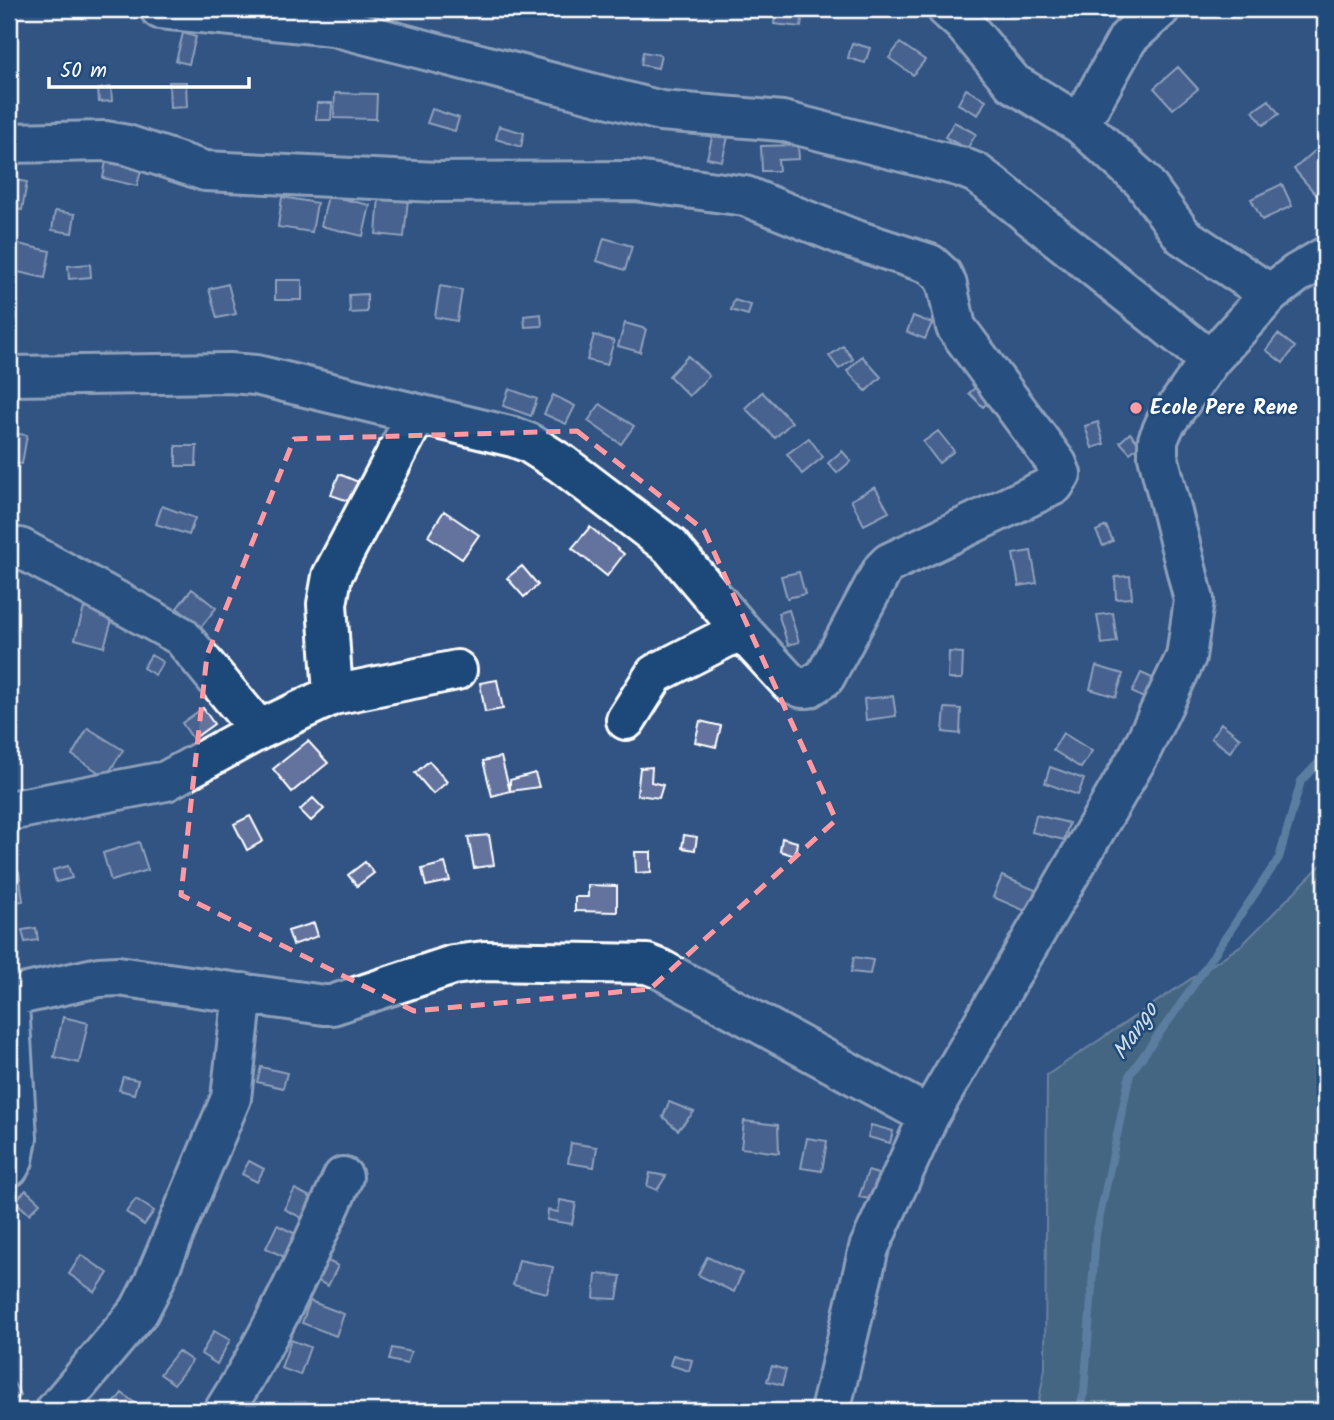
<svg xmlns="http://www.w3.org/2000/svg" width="1334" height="1420" font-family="Kalam,sans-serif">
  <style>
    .green { fill: #5d7d81; stroke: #aebec0; stroke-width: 2 }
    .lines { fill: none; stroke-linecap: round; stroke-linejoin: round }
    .stream { stroke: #8eb0c4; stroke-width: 8 }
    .building { fill: #64739e; stroke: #fff; stroke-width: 2 }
    .minor-casing { stroke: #fff; stroke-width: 44 }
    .minor { stroke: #1f4a7a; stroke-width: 38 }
    .marked { fill: none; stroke: #ff9aa2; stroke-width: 5; stroke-dasharray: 14 9; stroke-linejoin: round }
    .poi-dot { fill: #ff9aa2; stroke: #1f4a7a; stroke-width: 2.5 }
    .labels { text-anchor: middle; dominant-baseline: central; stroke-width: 5; stroke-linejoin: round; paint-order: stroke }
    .poi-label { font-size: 21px; font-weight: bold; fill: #fff; stroke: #1f4a7a; text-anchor: start }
    .water-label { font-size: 23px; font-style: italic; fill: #d0dee6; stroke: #1f4a7a }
  </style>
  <rect width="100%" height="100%" fill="#325484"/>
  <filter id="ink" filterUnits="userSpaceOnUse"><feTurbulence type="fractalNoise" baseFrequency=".0143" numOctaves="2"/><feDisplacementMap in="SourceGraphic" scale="14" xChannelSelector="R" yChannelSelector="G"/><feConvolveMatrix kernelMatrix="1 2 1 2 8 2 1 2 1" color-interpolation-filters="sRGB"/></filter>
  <g filter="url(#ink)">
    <!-- green -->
    <path class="green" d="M1325,861v550h-288l8,-43 2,-293 196,-131z"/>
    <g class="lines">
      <!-- stream -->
      <path class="stream" d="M1078,1411l6,-18 12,-159 34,-160 50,-69 99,-147 22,-77 24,-25"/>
    </g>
    <!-- building -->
    <path class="building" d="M776,9l27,2 -2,16 -27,-3z
      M183,33l13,4 -7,27 -13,-3z
      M852,43l18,5 -5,15 -17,-5z
      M900,43l25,17 -12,15 -24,-17z
      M643,52l18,3 -3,13 -17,-3z
      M1178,67l20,22 -25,20 -19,-21z
      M169,82h17l1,25 -17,1z
      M111,87l1,14 -13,1 -1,-13z
      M966,89l20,11 -8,15 -20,-11z
      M335,93l42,1 -1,25 -42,-1z
      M1269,100l10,14 -16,11 -10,-14z
      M317,103h15l-1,17h-15z
      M432,109l27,9 -4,13 -28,-8z
      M954,122l22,12 -9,15 -22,-12z
      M499,126l25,7 -3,14 -25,-8z
      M714,130l15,3 -7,28 -15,-3z
      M1325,142v50l-6,6 -25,-29z
      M798,145l1,14 -21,1 1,11h-17l-1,-25z
      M106,161l35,9 -4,16 -34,-8z
      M9,179l18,3 -5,28 -13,-2z
      M1282,184l10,22 -30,14 -11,-21z
      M328,196l42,9 -7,31 -42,-10z
      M379,196l29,3 -4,38 -28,-3z
      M282,197l35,6 -5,29 -34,-5z
      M55,211l20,3 -3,19 -20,-3z
      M604,238l28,8 -7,24 -28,-9z
      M9,242l41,9 -5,27 -36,-8z
      M90,264l1,13 -22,2 -1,-13z
      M275,280h27v20h-27z
      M228,284l8,30 -19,4 -8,-29z
      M440,286l22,4 -5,31 -22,-4z
      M367,294v18l-17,1 -1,-18z
      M734,300l17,5 -3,10 -17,-5z
      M541,314l1,12 -17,1 -1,-11z
      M913,316l19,7 -7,16 -18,-7z
      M625,323l21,6 -6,23 -22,-6z
      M1278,334l17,13 -12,16 -17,-13z
      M594,335l20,6 -7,24 -20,-5z
      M843,346l10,13 -14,10 -10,-13z
      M688,356l21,20 -20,20 -20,-20z
      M862,356l19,21 -15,14 -19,-20z
      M982,382l12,14 -11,11 -14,-14z
      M509,389l28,10 -6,17 -28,-10z
      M762,392l30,30 -17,16 -30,-30z
      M553,395l22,11 -9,18 -22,-10z
      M600,404l34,22 -13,18 -33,-23z
      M1098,422l6,22 -12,4 -7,-22z
      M938,431l16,20 -15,12 -16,-21z
      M10,433l17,2 -5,29 -13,-1z
      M1130,433l10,12 -10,8 -10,-11z
      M809,438l14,19 -21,17 -15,-20z
      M176,446h21l-1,20h-20z
      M842,451l9,10 -14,12 -9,-10z
      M339,474l22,9 -7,20 -23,-8z
      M875,487l14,25 -25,13 -13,-25z
      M162,506l33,12 -6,17 -33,-11z
      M444,511l35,24 -17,24 -34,-23z
      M1106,526l7,15 -10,5 -7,-15z
      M590,527l34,27 -17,22 -35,-28z
      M1031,551l6,32 -18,3 -6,-32z
      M522,566l16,19 -14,12 -17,-19z
      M799,572l6,22 -18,4 -6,-22z
      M1130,576l2,22 -16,1 -1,-22z
      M192,589l24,19 -15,19 -24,-19z
      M84,608l29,9 -9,30 -29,-8z
      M789,610l10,32 -11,3 -10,-32z
      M1113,613l4,29 -15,2 -5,-29z
      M949,652l14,1 -1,26h-14z
      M151,655l12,7 -8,13 -12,-7z
      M1096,666l27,8 -7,23 -26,-8z
      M1141,673l22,10 -10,20 -21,-11z
      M497,680l6,29 -18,3 -5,-29z
      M893,696l3,20 -30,4 -2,-21z
      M203,708l11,16 -21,15 -11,-16z
      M945,708l16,1 -1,25 -17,-2z
      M700,721l21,5 -5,21 -21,-5z
      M1221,723l19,15 -10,14 -19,-14z
      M88,728l35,22 -17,27 -34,-22z
      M1063,733l29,18 -11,17 -28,-18z
      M308,741l20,22 -36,29 -19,-23z
      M501,757l9,34 -18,5 -9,-35z
      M429,761l18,21 -14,12 -18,-21z
      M652,767l-1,15 12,3 -4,13 -22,-3 3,-27z
      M1050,767l34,12 -6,16 -33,-12z
      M535,773l4,14 -29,4v-11z
      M313,798l11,11 -13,12 -11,-11z
      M1036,815l33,8 -5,17 -32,-8z
      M250,816l13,25 -16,9 -13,-26z
      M489,835l5,30 -20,3 -6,-31z
      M684,835l13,2 -2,13 -13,-2z
      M782,838l15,4 -2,14 -15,-5z
      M139,842l9,28 -37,11 -8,-28z
      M635,852h16v20l-15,1z
      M365,862l9,11 -17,13 -9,-11z
      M445,863l5,18 -24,5 -4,-17z
      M68,866l4,12 -16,4 -3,-12z
      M19,872l4,29 -14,2v-29z
      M1002,876l38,16 -10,21 -37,-16z
      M588,885l29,1v26l-42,-1v-14h13z
      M314,923l4,13 -25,9 -5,-14z
      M36,928l2,12 -13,2 -3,-12z
      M854,957l19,3 -3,14 -19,-2z
      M63,1017l25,6 -9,40 -25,-6z
      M261,1067l26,6 -4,15 -26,-6z
      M123,1077l15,3 -4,14 -15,-4z
      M669,1102l25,10 -16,18 -15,-13z
      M744,1121l34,4 1,28 -38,-5z
      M871,1125l22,6 -3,12 -22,-6z
      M807,1138l20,3 -5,30 -21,-3z
      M571,1143l26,4 -3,20 -26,-4z
      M249,1161l15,8 -7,13 -15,-8z
      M868,1171l10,3 -8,25 -11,-2z
      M650,1173l16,3 -9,14 -10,-4z
      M295,1189l21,11 -10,20 -22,-11z
      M26,1190l14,13 -11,11 -14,-13z
      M136,1199l18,12 -10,14 -18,-13z
      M560,1200l16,3 -4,21 -25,-4 1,-10 10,2z
      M277,1225l23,11 -12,23 -22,-11z
      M81,1255l27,18 -13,19 -26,-18z
      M707,1257l35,16 -8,19 -36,-17z
      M322,1258l16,8 -10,20 -16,-8z
      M519,1260l34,7 -6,26 -34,-8z
      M596,1274l25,2 -4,23 -23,-1z
      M310,1301l34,13 -8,22 -34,-13z
      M214,1331l16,9 -13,24 -16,-10z
      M291,1340l19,7 -10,28 -19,-7z
      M392,1348l19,4 -4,12 -18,-4z
      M178,1351l14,10 -18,23 -14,-10z
      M673,1355l19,5 -3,11 -19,-6z
      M772,1366l14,4 -4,15 -15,-4z
      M9,1375l12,21 -12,6z
      M122,1393l14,11 -5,7h-23z"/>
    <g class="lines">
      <!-- minor casing -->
      <g class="minor-casing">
        <path id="minor" d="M160,9l173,17 328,85 121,10 179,46 15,6 12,9 222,178
          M947,9l16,14 50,60 67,41 63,57 40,55 87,58
          M1080,124l48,-86 32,-29
          M9,143l96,-2 22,4 78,26 232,11 198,-1 110,15 105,42 80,26 12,11 5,10 9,42 101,137 4,10 -7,11 -165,78 -6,6 -58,108 -17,11h-6l-12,-5 -49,-53 -71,-84 -108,-82 -33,-21 -16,-6 -257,-62 -27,-2 -220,3
          M20,548l161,88 78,94
          M333,695l-6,-91 5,-28 85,-162
          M626,720l29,-46 86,-44
          M9,811l157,-30 93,-51 74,-35 124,-25
          M9,997l90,-20 19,-1 206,29h8l121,-40 31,-4 163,3 13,5 269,147
          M9,1005l8,133 -4,22 -4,7
          M55,1411l84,-100 14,-27 78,-186 12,-105
          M224,1411c47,-74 83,-153 119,-234
          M830,1411l39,-163 60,-132 210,-361 47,-98 8,-57 -36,-144v-16l7,-16 45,-64 60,-66 26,-20 29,-17"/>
      </g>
      <!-- minor -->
      <use href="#minor" class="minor"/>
    </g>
  </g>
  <!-- marked area -->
  <path d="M0 0H1334V1420H0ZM577,431l127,99 132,290 -186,169 -236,22 -233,-116 26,-240 87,-216z" fill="#325484" fill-opacity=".55" fill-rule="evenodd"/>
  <path class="marked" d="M577,431l127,99 132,290 -186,169 -236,22 -233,-116 26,-240 87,-216z"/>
  <!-- markers -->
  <circle class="poi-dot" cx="1136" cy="408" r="7"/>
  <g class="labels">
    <!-- poi labels -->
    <g class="poi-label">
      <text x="1150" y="408">Ecole Pere Rene</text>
    </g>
    <!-- water labels -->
    <g class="water-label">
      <text transform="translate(1136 1032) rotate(-56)">Mango</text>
    </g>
  </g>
  <!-- margin -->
  <rect width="1334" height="1420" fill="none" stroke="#1f4a7a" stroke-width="35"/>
  <rect x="18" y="18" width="1299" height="1385" fill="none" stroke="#fff" stroke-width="2.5" filter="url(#ink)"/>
  <!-- scale -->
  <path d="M49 77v10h200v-10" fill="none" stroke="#ffffff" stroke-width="3.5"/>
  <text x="60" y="77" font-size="21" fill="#ffffff" stroke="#1f4a7a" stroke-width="5" paint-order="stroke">50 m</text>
</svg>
